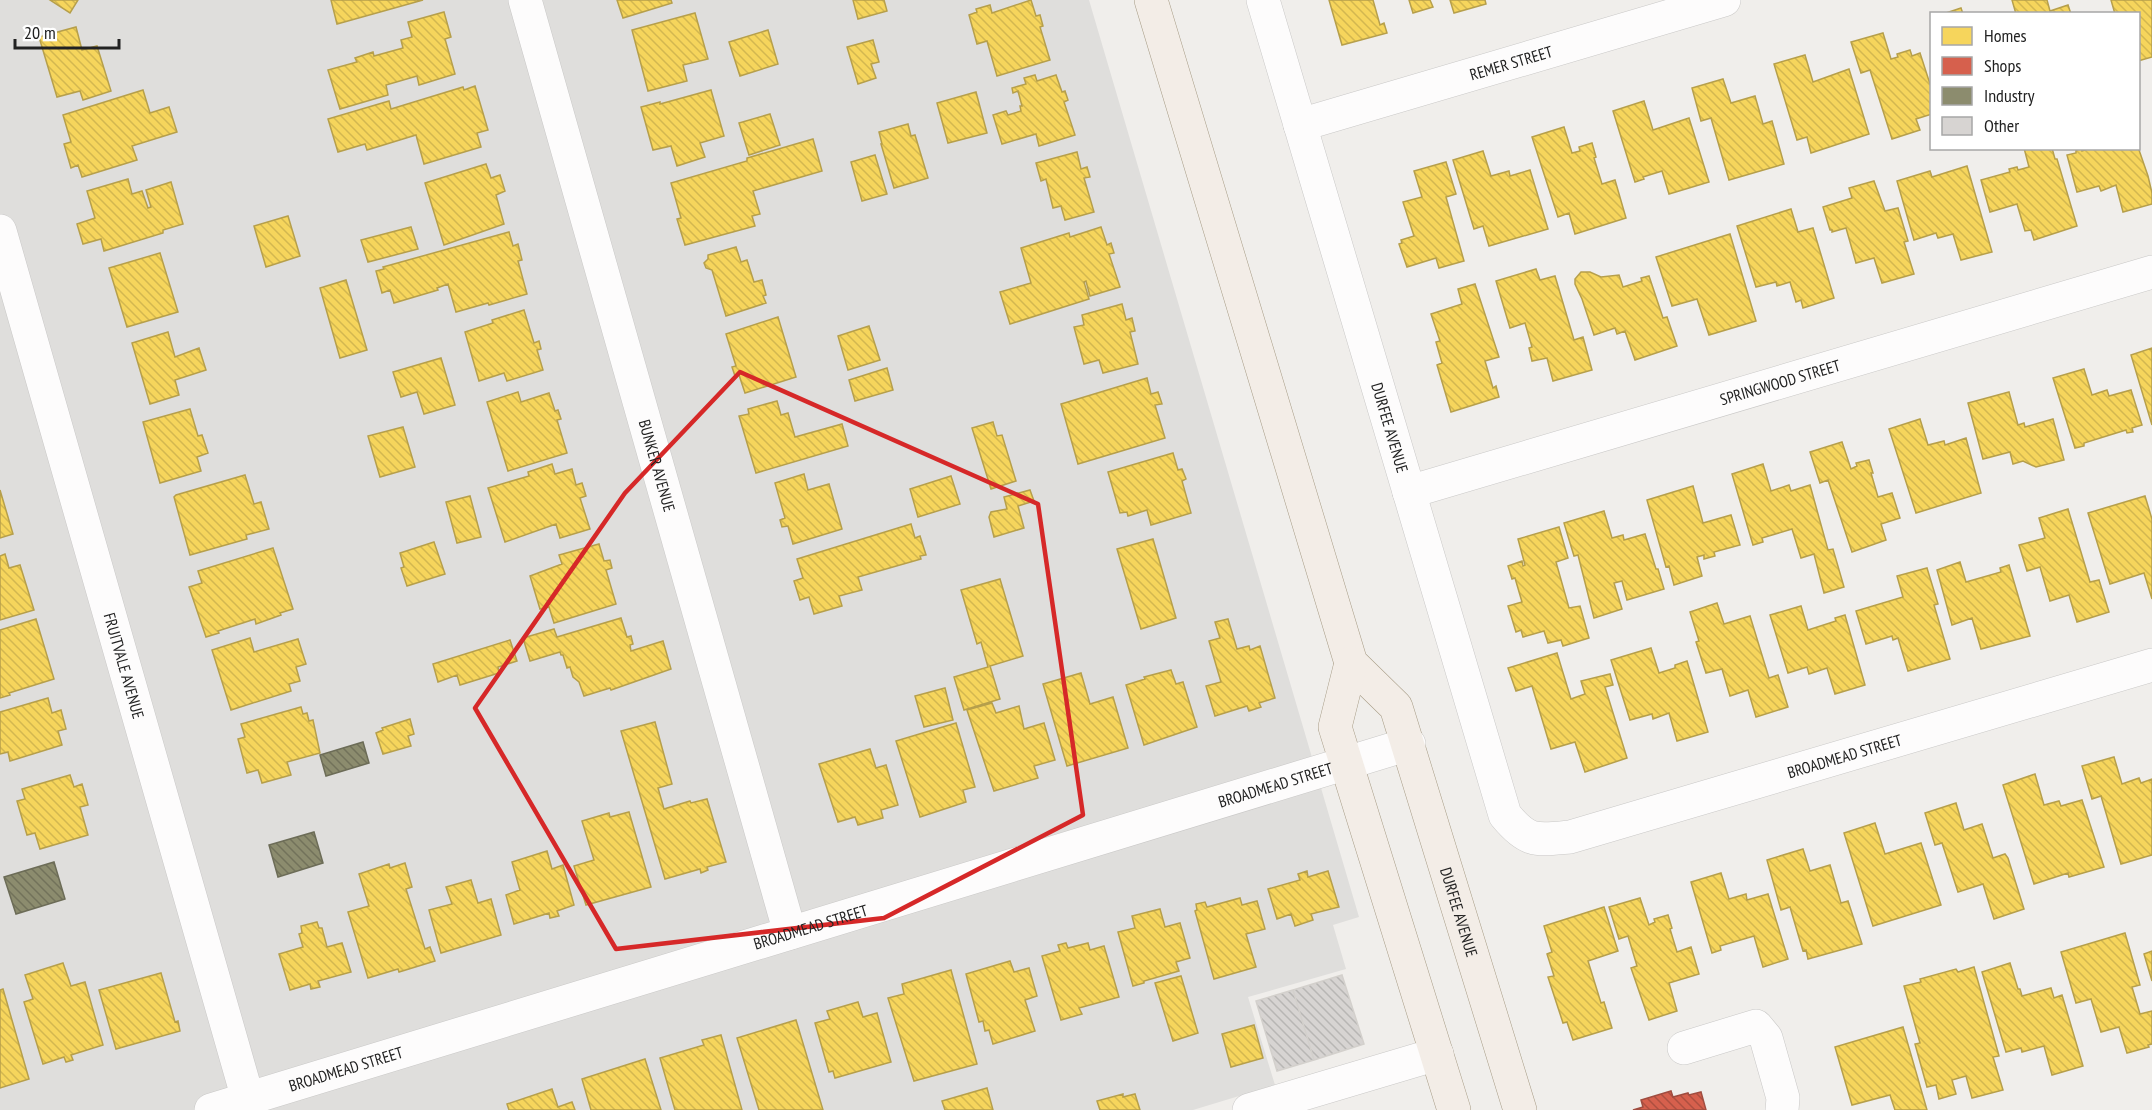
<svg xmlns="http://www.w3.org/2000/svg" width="2152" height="1110" font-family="'PT Sans Narrow',sans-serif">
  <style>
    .residential { fill: #dfdedc }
    .homes { fill: url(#homes-back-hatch); stroke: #b69f4b; stroke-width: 1.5 }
    .shops { fill: url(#shops-back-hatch); stroke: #a04d40; stroke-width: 1.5 }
    .industry { fill: url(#industry-back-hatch); stroke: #6c6c57; stroke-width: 1.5 }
    .building { fill: url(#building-back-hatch); stroke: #d3d0cc; stroke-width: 1.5 }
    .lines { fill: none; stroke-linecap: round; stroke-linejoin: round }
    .minor-casing { stroke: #c9c8c7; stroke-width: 34 }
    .major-casing { stroke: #a79c86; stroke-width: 34 }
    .minor { stroke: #fdfcfc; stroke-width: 33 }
    .major { stroke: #f3ede7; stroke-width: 33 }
    .marked { fill: none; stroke: #d62828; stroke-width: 4.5; stroke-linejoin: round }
    .labels { text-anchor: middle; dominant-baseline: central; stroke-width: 6; stroke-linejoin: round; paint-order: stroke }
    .street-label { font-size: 16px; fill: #222; stroke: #fff }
  </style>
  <defs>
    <pattern id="homes-back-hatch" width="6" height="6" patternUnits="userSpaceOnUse" patternTransform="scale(1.5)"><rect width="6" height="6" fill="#f6d55c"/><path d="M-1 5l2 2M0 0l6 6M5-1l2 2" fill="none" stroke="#d3b750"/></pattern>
    <pattern id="shops-back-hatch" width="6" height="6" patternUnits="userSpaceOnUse" patternTransform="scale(1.5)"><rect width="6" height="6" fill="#d6604d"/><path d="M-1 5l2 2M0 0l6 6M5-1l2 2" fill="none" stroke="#ad4f40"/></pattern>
    <pattern id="industry-back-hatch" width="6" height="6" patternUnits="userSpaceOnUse" patternTransform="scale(1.5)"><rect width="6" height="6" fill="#8c8c6e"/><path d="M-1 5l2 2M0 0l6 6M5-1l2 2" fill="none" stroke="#72725a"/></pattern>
    <pattern id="building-back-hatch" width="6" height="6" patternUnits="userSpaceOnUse" patternTransform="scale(1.5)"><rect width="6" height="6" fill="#d7d4d2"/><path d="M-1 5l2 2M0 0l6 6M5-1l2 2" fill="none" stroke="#b8b6b4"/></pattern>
  </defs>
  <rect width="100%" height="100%" fill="#f0eeeb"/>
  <!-- residential -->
  <path class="residential" d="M0,0h1089l270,917 -26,8 13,44 -98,28 27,88 -82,25h-1193z"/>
  <!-- homes -->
  <path class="homes" d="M50,0h28l-8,13z
    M331,0h92l-86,24z
    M617,0h54l1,3 -49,15z
    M853,0h31l3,11 -29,8z
    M1031,0l5,16 4,-1 3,11 -3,1 10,33 -53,16 -10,-35 -10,3 -8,-29 8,-3 -1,-3 14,-4 2,8z
    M1329,0h44l7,25 4,-2 3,10 -45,12z
    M1409,0h21l3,7 -20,6z
    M1450,0h35l1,4 -32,9z
    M2012,0h35l3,11 18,-6 3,9h-55z
    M2111,0h41v57l-14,4v-47h-23z
    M1961,8l2,6h-20z
    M444,12l7,25 -6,2 10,35 -36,11 -2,-9 -31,9 2,10 -48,14 -12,-39 29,-8 -2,-4 18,-6 1,4 29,-8 -2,-8 11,-3 -4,-15z
    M695,13l13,46 -25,6 4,16 -39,10 -16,-61z
    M76,27l6,23 15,-4 14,45 -28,9 -3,-9 -23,6 -18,-60z
    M768,30l10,34 -38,12 -11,-34z
    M1883,33l8,26 7,-2 -1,-3 13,-4 2,6 8,-3 10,31 2,-1v31l-16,5 4,11 -28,9 -22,-69 -9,3 -10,-31z
    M873,40l6,22 -8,2 5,14 -18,6 -11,-37z
    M1805,55l8,27 36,-13 20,65 -58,19 -4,-16 -10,3 -23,-76z
    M1035,75l2,6 19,-6 6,17 3,-1 3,9 -4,2 11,33 -36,11 -3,-12 -34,10 -9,-29 13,-4 2,4 13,-4 -1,-5h2l-4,-15 -5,2 -1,-5 14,-4 -2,-6z
    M1723,79l8,24 24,-7 8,28 9,-3 12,43 -55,16 -18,-62 -10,3 -9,-33z
    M475,86l13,44 -11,3 4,14 -57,17 -8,-29 -49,15 -2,-6 -27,8 -10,-33 61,-18 2,8 72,-22 1,3z
    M143,90l7,23 19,-6 8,25 -45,14 5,14 -55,17 -4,-12 -7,3 -7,-24 7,-2 -8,-27z
    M711,90l13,46 -24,7 5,14 -28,9 -6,-20 -18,4 -12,-43 19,-5v2z
    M976,92l11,41 -39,10 -11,-40z
    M1644,101l9,29 36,-12 20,64 -40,12 -7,-23 -19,6 1,2 -9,3 -22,-71z
    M770,114l10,31 -31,10 -10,-32z
    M908,124l3,12 4,-1 13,43 -34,10 -13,-44h1l-3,-12z
    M1564,127l8,26 8,-2 -1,-4 13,-4 4,14 -2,1 8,26 13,-4 11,38 -51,16 -6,-21 -11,4 -26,-80z
    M813,139l9,32 -69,20 7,23 -8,2 3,10 -70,19 -8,-26 4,-1 -10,-35 76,-22v-3z
    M2138,147l10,29 4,17v11l-29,8 -7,-27 -15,6 -2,-5 -22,6 -10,-37 9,-2v-3l5,-2 1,3 8,-3z
    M2024,148h28l3,11h2l20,67 -43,14 -3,-10 -6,1 -8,-27 -27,8 -9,-32 29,-8 -1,-3 8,-2 1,3 11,-3z
    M1483,151l8,25 18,-5 1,5 20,-6 18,59 -59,17 -6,-20 -9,3 -21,-69z
    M1077,152l4,17 6,-2 3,10 -6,1 10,34 -29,8 -4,-14 -8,2 -7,-29 -5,2 -5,-18z
    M875,155l12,39 -25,7 -11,-39z
    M1446,162l10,32 -10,3 18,64 -25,7 -3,-10 -29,9 -8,-23 3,-1 -1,-3 13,-4 -11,-34 19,-5 -8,-26z
    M486,164l5,14 9,-3 5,16 -9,4 8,29 -60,21 -19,-62z
    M1967,166l25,86 -31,8 -8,-26 -15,4 -2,-5 -22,7 -17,-59 33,-10 2,6z
    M128,179l4,15 10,-3 6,17 3,-1 -5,-17 25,-8 12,42 -20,6v3l-59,18 -3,-12 -18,5 -6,-20 18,-6 -8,-27z
    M1874,181l11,30 13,-3 10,33 -4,1 10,32 -32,9 -8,-25 -18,5 -10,-35 -14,4v-2h-2l-7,-23 29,-9 -3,-10z
    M1791,209l7,23 15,-4 21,70 -31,10 -2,-8 -5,2 -6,-20 -13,4 -1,-4 -20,5 -19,-61z
    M288,216l12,40 -34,11 -12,-41z
    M411,227l7,22 -50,13 -7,-22z
    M1101,227l6,18 4,-2 3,10 -5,1 11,33 -30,9 -4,-15 -2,1 5,17 -79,25 -10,-32 31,-9 -10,-35 48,-15 1,4z
    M509,232l4,14 5,-2 4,16 -4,1 9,33 -38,11 -1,-2 -32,9 -8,-28 -11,4 1,2 -44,13 -4,-13 -8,3 -6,-22 8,-2 -1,-2z
    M1730,234l26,87 -47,14 -12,-36 -25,7 -16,-49z
    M736,247l5,15 6,-2 7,22 8,-2 4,15 -3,1 3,7 -40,13 -14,-46 -6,-2 -2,-5 4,-4v-4z
    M160,253l18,59 -51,15 -18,-59z
    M1536,269l4,11 15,-4 19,64 9,-3 9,33 -39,11 -6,-23 -15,3 -3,-13 3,-1 -7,-24 -15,5 -14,-47z
    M1581,272h9l11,5 18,-2 4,12 19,-6 -1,-3 8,-2 14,42 4,-1 10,29 -42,14 -10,-29 -8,3 -2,-6 -21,7 -12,-36 -7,-15v-5z
    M346,280l21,70 -27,8 -20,-70z
    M1475,284l24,73 -14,4 8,27 3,-2 3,11 -48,15 -14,-47 5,-2 -6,-21 4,-1 -9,-27 31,-10 -4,-15z
    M1122,304l4,16 6,-2 3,13 -5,1 8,32 -35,9 -4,-13 -15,4 -10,-37 10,-2 -2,-10z
    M524,310l10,33 5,-2 2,8 -4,1 6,20 -36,11 -3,-8 -25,8 -14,-49 28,-9 -1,-3z
    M778,317l18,60 -51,16 -6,-18 -4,1 -3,-9 4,-1 -10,-32z
    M869,326l11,34 -32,10 -10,-34z
    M168,332l7,25 24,-9 7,22 -31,10 4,15 -29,9 -18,-61z
    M2152,348v77l-21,-70z
    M441,358l14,47 -31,9 -7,-22 -16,5 -8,-25z
    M887,368l6,22 -38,11 -6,-21z
    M2084,369l8,26 15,-5 2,6 22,-6 11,35 -10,3 1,4 -6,1 -1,-3 -42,13v3l-9,2 -22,-70z
    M1147,378l4,16 7,-2 4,12 -7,1 10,33 -87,26 -17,-60z
    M518,392l3,10 28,-9 6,18 3,-1 3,9 -4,1 10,33 -59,18 -21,-69z
    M2009,392l9,33 6,-2 1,4 28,-8 11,41 -28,7 -13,-6 -10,3 -3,-12 -27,7 -15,-56z
    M777,401l4,14 7,-2 7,24 47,-13 6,22 -92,27 -17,-57 10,-2 -1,-5z
    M190,409l8,27 4,-1 6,18 -11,4 4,14 -41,12 -17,-61z
    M1920,419l8,26 16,-4 1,4 21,-7 15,55 -65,20 -27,-84z
    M993,422l4,14 5,-1 14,46 -25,8 -19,-61z
    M403,427l12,40 -35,10 -12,-41z
    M1842,442l9,27 6,-3 -1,-3 13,-3 4,13h-2l7,24 14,-4 8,25 -19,6 5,16 -34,12 -24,-72 -8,3 -10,-31z
    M1173,453l5,17 4,-1 4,10 -4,2 9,32 -40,12 -4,-15 -19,6 -1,-4 -7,1 -12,-41z
    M552,464l3,10 17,-5 4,16 6,-2 4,13 -6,2 10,31 -30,9 -4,-14 -51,18 -17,-54 41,-12 -1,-4z
    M1763,464l8,27 18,-6 2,6 19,-6 18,65 5,-1 11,38 -20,6 -10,-39 -13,4 -9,-29 -30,9 1,4 -10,3 -21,-71z
    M804,474l4,16 21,-6 13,45 -49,15 -5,-18 -6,1 -2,-7 5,-2 -10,-35z
    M245,475l9,29 7,-2 8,27 -23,6 1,4 -57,16 -16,-58 2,-2z
    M951,476l9,28 -42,13 -8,-28z
    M1693,486l10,37 28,-8 9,30 -26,7 1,4 -11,3v-4l-7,2 5,19 -28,9 -5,-19 -3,1 -19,-67z
    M0,490l13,44 -13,4z
    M1030,490l4,11 -16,5 6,22 -30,9 -5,-20 2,-5 16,-3 -3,-12z
    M470,496l11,41 -24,6 -11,-41z
    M2145,496l7,23v80l-8,-26 -34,11 -22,-71z
    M2068,509l22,73 9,-2 10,32 -32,10 -8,-27 -19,6 -10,-34 -13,4 -8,-26 26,-7 -6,-20z
    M1604,511l8,27 11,-3 1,5 21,-6 11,35h2l6,20 -37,11 -5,-19 -8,2 8,26 -28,9 -16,-63 -4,1 -10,-33z
    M911,524l4,14 5,-2 6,19 -6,1 1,3 -63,18 4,13 -23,6 3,10 -28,8 -5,-17 -9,3 -6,-19 9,-3 -6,-19z
    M1559,527l9,31 -12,4 13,46 11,-2 9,32 -26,8 -2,-6 -13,3 -4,-12 -21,6 -2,-7 -5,2 -8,-26 14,-4 -7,-24 -3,1 -4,-13 14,-5 1,5 2,-1 -7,-26z
    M1153,539l23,79 -35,11 -24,-80z
    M434,542l11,32 -38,12 -6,-18 3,-1 -4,-14z
    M599,544l5,17 6,-1 2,8 -6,2 10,34 -62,19 -5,-16 -9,2 -10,-33 32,-12 -3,-9z
    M273,548l20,61 -13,4 1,2 -25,9 -1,-5 -37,12 1,2 -13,4 -17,-50 13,-4 -4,-12z
    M5,554l4,14 11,-3 14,45 -34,10v-64z
    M1960,562l6,20 35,-10 -1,-4 9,-3 21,71 -49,13 -9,-31 -20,7 -15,-55z
    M1927,568l11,36 -4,1 16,54 -42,12 -10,-33 -5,2 -1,-4 -26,8 -10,-33 47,-14 -6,-21z
    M1000,579l23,77 -33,10 10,33 -36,11 -10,-33 34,-10 -7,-25 -4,2 -16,-54z
    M1717,603l7,21 26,-8 19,62 9,-3 10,32 -32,10 -8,-27 -18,6 -8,-27 -16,4 -10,-31 3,-1 -9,-29z
    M1801,606l7,24 28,-9 -1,-3 10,-3 20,70 -30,9 -8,-26 -18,6 -2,-7 -19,6 -18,-58z
    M621,618l6,19 4,-1 2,8 -3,1 1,6 32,-10 8,28 -60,21 -1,-2 -26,8 -5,-14 -6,-5 -3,-10 -3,1 -4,-13h-2l-1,-3 -30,9 -7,-23 31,-9 3,8z
    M36,619l18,60 -45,14 1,2 -10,3v-68z
    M1228,619l9,30 12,-3 1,4 10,-4 15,52 -16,5 2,4 -12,4 -2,-5 -32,10 -9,-30 15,-4 -12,-41 11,-3 -5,-16z
    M250,638l4,14 44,-13 8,25 -10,3 4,14 -11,3 2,7 -60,19 -19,-60z
    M510,640l7,21 -19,6 1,6 -39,12 -3,-10 -19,7 -5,-18z
    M1651,648l8,25 16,-5v-3l12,-4 21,71 -31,9 -8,-28 -16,6 -1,-5 -22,6 -19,-60z
    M1557,653l14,46 14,-5 -4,-13 29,-7 3,11 -8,2 22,71 -42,14 -10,-30 -24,7 -19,-63 -16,5 -8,-23z
    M1171,670l5,14 7,-2 14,45 -53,18 -18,-60 19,-6 -1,-2z
    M1081,673l9,31 23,-7 15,51 -61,18 -24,-82z
    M945,688l8,32 -29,7 -9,-31z
    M48,698l4,15 9,-3 5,19 -8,2 4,14 -52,16 -2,-9 -8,2v-42z
    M992,703l4,10 23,-7 5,23 20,-6 11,37 -21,6 4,12 -44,13 -27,-81z
    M301,707l2,7 4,-1 2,8 4,-1 7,33 -33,9 4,13 -29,8 -4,-13 -11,3 -9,-34 7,-2 -4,-13z
    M410,719l4,15 -6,2 3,10 -28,8 -7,-21 7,-3 -1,-2z
    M655,722l17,62 -14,4 6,21 26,-8 1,2 16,-4 19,63 -19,5 1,3 -7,3 -1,-4 -35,10 -44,-148z
    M956,723l19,64 -12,3 3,12 -46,15 -24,-76z
    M870,749l6,19 10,-3 12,40 -17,5 2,8 -25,7 -3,-8 -17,5 -19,-58z
    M2114,757l8,27 17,-6 2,5 11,-4v76l-31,9 -20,-68 -9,3 -10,-33z
    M2035,774l9,31 15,-4 2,5 21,-6 22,67 -35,10 -1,-4 -34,11 -31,-99z
    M70,775l4,12 8,-3 6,21 -8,2 8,28 -48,14 -5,-16 -8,2 -10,-34 8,-2 -3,-10z
    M1956,803l8,27 18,-6 11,34 12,-4 3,4 16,51 -30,10 -11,-35 -25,8 -16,-49 -7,2 -10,-32z
    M629,812l22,75 -65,18 -12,-39 20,-6 -12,-39 27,-8 1,4z
    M1875,823l10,31 36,-11 20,62 -68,21 -29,-93z
    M1803,849l7,22 20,-6 11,38 7,-2 14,43 -54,15 -2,-9 -3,1 -13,-44 -9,3 -14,-50z
    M547,851l5,18 11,-4 11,40 -17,6 2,5 -9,2 -1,-5 -35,11 -8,-29 14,-5 -8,-28z
    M405,863l7,24 -6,2 19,60 5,-2 5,14 -36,11 -1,-3 -30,9 -20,-66 21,-6 -10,-32 30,-10 1,4z
    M1307,871l1,6 20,-6 11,36 -28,7 2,6 -18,6 -4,-12 -14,5 -9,-30 32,-9 -2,-6z
    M1721,873l8,26 17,-5 1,6 21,-6 20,65 -25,8 -9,-31 -34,10 1,4 -9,3 -21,-71z
    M471,880l7,23 13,-4 10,36 -60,18 -12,-43 23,-6 -6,-17z
    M1240,898l2,7 15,-4 8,28 -19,5 10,33 -42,12 -19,-68 2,-1 -1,-6 9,-2 2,5z
    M1640,898l9,27 6,-3 -1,-3 14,-4 4,13 -2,1 7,23 14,-5 8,27 -30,9 8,28 -28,9 -18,-52 6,-2 -9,-30 -9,3 -10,-32z
    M1604,907l14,44 -30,10 13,42 3,-1 8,26 -39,12 -6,-18 -4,1 -15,-46 6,-1 -7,-22 5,-2 -8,-26z
    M1160,909l5,18 15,-4 10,35 -14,4 3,9 -35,10v2l-11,3 -15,-54 17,-4 -3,-12z
    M317,922l2,6h3l5,19 15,-4 9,29 -33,9 2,6 -9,2 -1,-5 -20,6 -11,-36 24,-7 -4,-13 3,-1 -1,-7z
    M2125,933l15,52 -8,2 8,27 12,-3v33l-4,1 1,2 -22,6 -8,-26 -18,5 -10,-33 -15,4 -15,-51z
    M1066,943l2,5 20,-5 2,7 14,-4 15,51 -40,11 3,6 -21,6 -19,-64 18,-5 -2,-6z
    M2152,951v30l-8,-27z
    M1010,961l4,11 15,-4 8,28 -12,4 10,31 -42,13 -4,-14 -4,1 -2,-10 -4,1 -13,-48z
    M63,963l8,23 14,-4 18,63 -32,10 2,5 -7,2 -2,-5 -21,7 -19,-62 9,-3 -8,-24z
    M2010,963l8,26h2l2,7 29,-8 3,10 8,-3 21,71 -31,9 -8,-29 -22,6 -1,-4 -15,4 -24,-80z
    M1974,967l25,89 -6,1 10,33 -31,8 -6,-22 -14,4 4,14 -17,5 -3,-14 -9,2 -12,-43 5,-1 -16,-57 17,-4 -1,-3 36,-10 2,3z
    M951,970l26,94 -63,17 -26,-83 16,-4 -2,-10z
    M161,973l14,49 3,-1 2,10 -64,18 -17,-59z
    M1181,976l17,57 -25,8 -18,-58z
    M3,989l26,90 -29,9v-98z
    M858,1002l5,15 14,-4 14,49 -56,16 -2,-7 -4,1 -14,-49 15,-4 -3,-8z
    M796,1020l27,90h-64l-22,-72z
    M1254,1025l9,33 -32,9 -9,-33z
    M1903,1027l24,83h-32l-5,-15 -38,10 -17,-58z
    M721,1035l21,75h-67l-15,-52 44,-13 -2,-5z
    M645,1059l16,51h-70l-9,-31z
    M987,1088l6,22h-48l-3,-9z
    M552,1089l6,18 14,-5 3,8h-66l-2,-6z
    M1123,1094v3l12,-3 5,16h-40l-3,-9z"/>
  <!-- shops -->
  <path class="shops" d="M1671,1091l2,6 15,-4 1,2 12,-3 5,18h-73l10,-3 -2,-7z"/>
  <!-- industry -->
  <path class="industry" d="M363,742l6,21 -43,13 -6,-21z
    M314,832l9,31 -45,14 -9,-32z
    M54,862l11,37 -49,15 -12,-37z"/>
  <!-- building -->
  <path class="building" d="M1342,975l22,69 -50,16 -21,-70z
    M1293,990l21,70 -37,11 -21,-70z"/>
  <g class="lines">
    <!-- minor casing -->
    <g class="minor-casing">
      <g id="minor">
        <path id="s1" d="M525,0l265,933"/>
        <path id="s2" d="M1263,0l242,815c23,28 31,25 65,22l582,-172"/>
        <path id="s3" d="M1300,125l424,-125"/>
        <path id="s4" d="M0,231l248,868"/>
        <path id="s5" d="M1409,492l743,-220"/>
        <path d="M1684,1048l72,-22 10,12 17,60 -1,12"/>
        <path id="s6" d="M211,1110l1198,-366"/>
        <path d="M1249,1110l188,-56"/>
      </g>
    </g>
    <!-- major casing -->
    <g class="major-casing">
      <g id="major">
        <path id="s7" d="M1151,0l200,663 45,44 124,403"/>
        <path d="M1351,663l-16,64 119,383"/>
      </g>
    </g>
    <!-- minor -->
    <use href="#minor" class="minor"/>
    <!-- major -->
    <use href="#major" class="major"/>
  </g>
  <!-- marked area -->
  <path class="marked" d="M740,372l298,132 45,311 -199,103 -268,31 -141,-241 150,-215z"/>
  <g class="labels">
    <!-- street labels -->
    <g class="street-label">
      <text stroke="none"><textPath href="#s3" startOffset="220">REMER STREET</textPath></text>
      <text stroke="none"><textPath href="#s5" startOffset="387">SPRINGWOOD STREET</textPath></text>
      <text stroke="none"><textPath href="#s2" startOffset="446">DURFEE AVENUE</textPath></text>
      <text stroke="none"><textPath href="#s1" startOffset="484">BUNKER AVENUE</textPath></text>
      <text stroke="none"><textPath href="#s4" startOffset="452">FRUITVALE AVENUE</textPath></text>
      <text stroke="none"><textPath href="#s2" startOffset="1210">BROADMEAD STREET</textPath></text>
      <text stroke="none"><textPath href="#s6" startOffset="1113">BROADMEAD STREET</textPath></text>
      <text stroke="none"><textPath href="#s7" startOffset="970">DURFEE AVENUE</textPath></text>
      <text stroke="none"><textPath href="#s6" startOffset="627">BROADMEAD STREET</textPath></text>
      <text stroke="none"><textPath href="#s6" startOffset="141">BROADMEAD STREET</textPath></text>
    </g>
  </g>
  <!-- legend -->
  <rect x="1930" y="12" width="210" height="138" fill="#ffffff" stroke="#a7a7a7" stroke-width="1.5"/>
  <rect x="1942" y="27" width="30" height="18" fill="#f6d55c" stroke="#a7a7a7" stroke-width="1.5"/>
  <text x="1984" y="42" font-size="18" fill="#222222">Homes</text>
  <rect x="1942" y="57" width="30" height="18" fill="#d6604d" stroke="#a7a7a7" stroke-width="1.5"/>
  <text x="1984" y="72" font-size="18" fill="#222222">Shops</text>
  <rect x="1942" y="87" width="30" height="18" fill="#8c8c6e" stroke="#a7a7a7" stroke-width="1.5"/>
  <text x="1984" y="102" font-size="18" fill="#222222">Industry</text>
  <rect x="1942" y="117" width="30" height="18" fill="#d7d4d2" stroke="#a7a7a7" stroke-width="1.5"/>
  <text x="1984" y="132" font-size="18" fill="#222222">Other</text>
  <!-- scale -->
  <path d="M15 39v9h104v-9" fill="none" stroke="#222222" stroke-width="3"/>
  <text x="24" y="39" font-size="18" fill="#222222" stroke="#ffffff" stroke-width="4.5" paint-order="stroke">20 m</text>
</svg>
